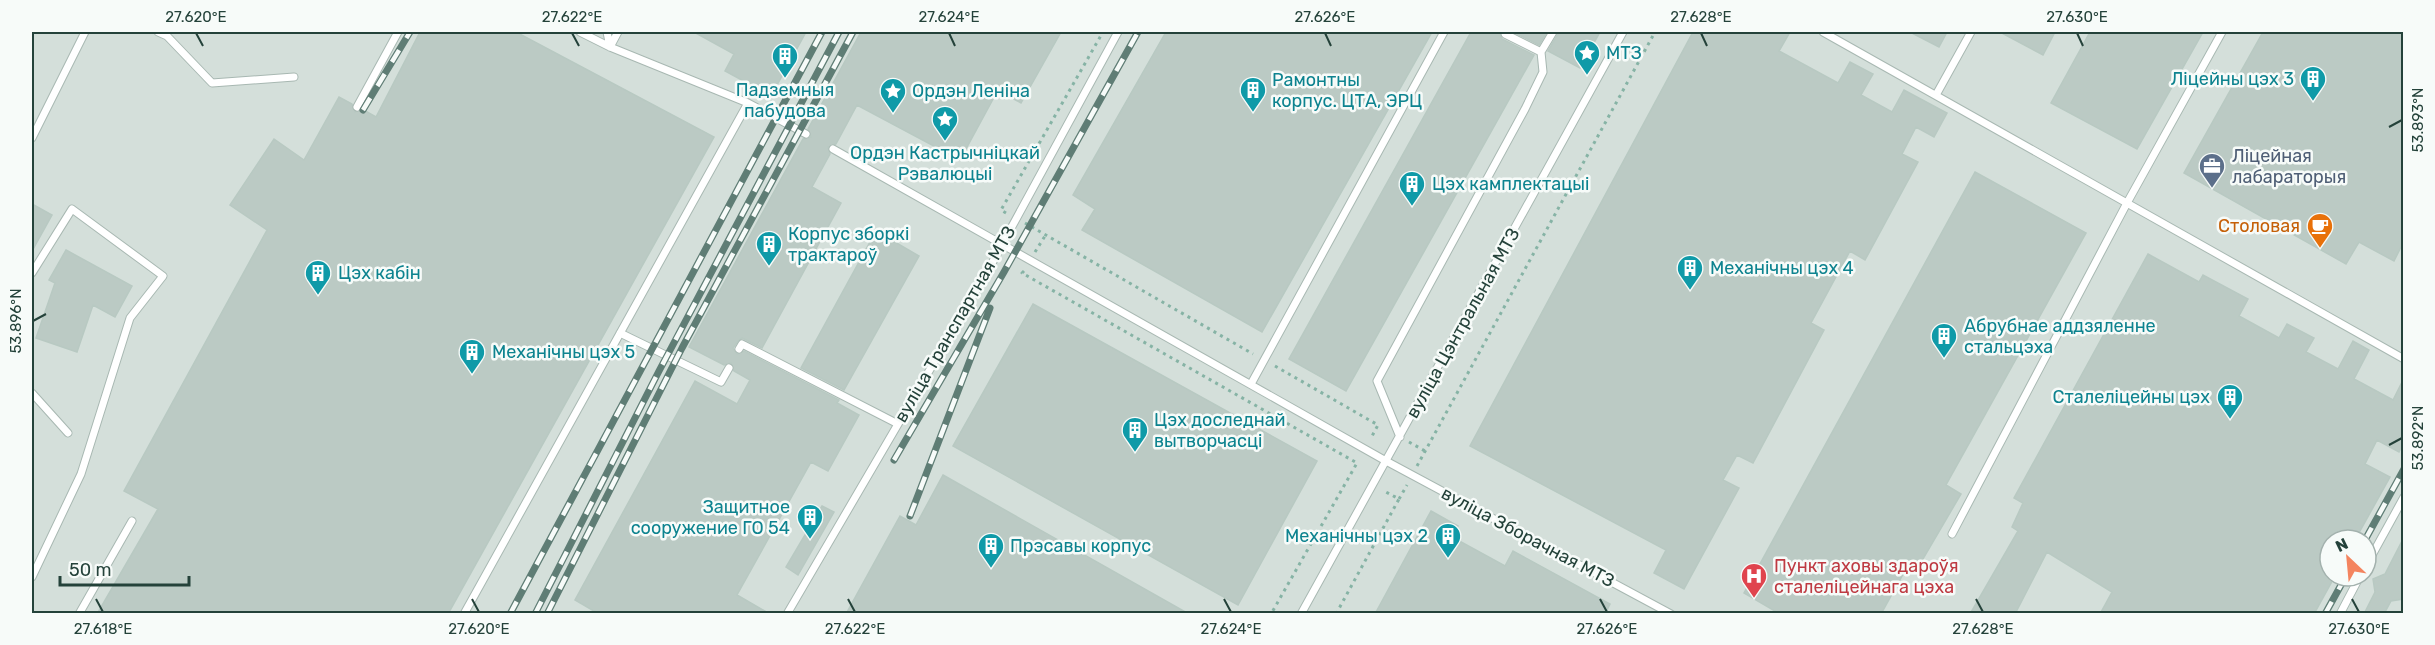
<svg xmlns="http://www.w3.org/2000/svg" width="2435" height="645" font-family="Rubik,sans-serif">
  <style>
    .built { fill: #d4dfda; fill-rule: evenodd }
    .building { fill: #bbcac4; stroke: #b8c9c2; stroke-width: 1.5 }
    .lines { fill: none; stroke-linecap: round; stroke-linejoin: round }
    .service-casing { stroke: #a8b8b2; stroke-width: 9 }
    .path { stroke: #86b3a5; stroke-width: 3; stroke-dasharray: 3 4.5; stroke-linecap: butt }
    .service { stroke: #fff; stroke-width: 7 }
    .rail-casing { stroke: #5f7d75; stroke-width: 7 }
    .rail { stroke: #f7fbf9; stroke-width: 4.5; stroke-dasharray: 14; stroke-linecap: butt }
    .ticks { fill: none; stroke: #24423a; stroke-width: 2 }
    .labels { text-anchor: middle; dominant-baseline: central; stroke-width: 5; stroke-linejoin: round; paint-order: stroke }
    .culture-label { font-size: 18px; fill: #0d838f; stroke: #f7fbf9; text-anchor: start }
    .service-label { font-size: 18px; fill: #4e5e75; stroke: #f7fbf9; text-anchor: start }
    .food-label { font-size: 18px; fill: #c56008; stroke: #f7fbf9; text-anchor: end }
    .street-label { font-size: 18px; fill: #24423a; stroke: #f7fbf9 }
    .health-label { font-size: 18px; fill: #be3a42; stroke: #f7fbf9; text-anchor: start }
    .neatline { fill: none; stroke: #24423a; stroke-width: 2 }
    .ticks-label { font-size: 15px; text-anchor: middle; fill: #24423a }
  </style>
  <rect width="100%" height="100%" fill="#e6efeb"/>
  <!-- built -->
  <path class="built" d="M32,32h2371v581h-2371zM2330,540h36v36h-36z"/>
  <!-- building -->
  <path class="building" d="M420,32h96l198,105 -266,477h-351l61,-105 -34,-18 143,-261 -37,-25 44,-66 30,21 35,-63 13,7 3,8 7,-3 14,8z
    M694,32h112l-35,64 -46,-25 9,-17z
    M861,32h200l-40,71 -23,-13 -38,70 -103,-55 -21,39 -8,3 2,7 -18,33 29,16 -79,145 -20,-10 -4,3 -5,7 4,6 7,-3 95,49 -2,3 22,12 -31,56 -17,-9 -74,133 33,19h-171l-24,-14 120,-219 42,23 13,-24 -16,-9 -3,-8 -7,2 -35,-18 114,-208 8,-2 -3,-8z
    M1166,32h266l-170,300 -180,-102 13,-21 -22,-14z
    M1471,32h28l3,7 32,16 -188,336 -57,-32z
    M1513,32h34l-8,13z
    M1559,32h41l-20,36 -32,-17z
    M1693,32h97l-11,19 59,32 12,-21 23,12 -12,21 31,17 12,-22 43,23 -13,24 -18,-10 -14,27 16,8 -53,98 -15,-9 -39,72 13,7 -71,133 -16,-8 -14,25 16,8 -55,101 -30,-16 12,-23 -196,-104z
    M1910,32h37l-8,15z
    M2000,32h55l-12,23z
    M2090,32h113l-66,117 -86,-46z
    M2263,32h140v211l-9,18 -35,-19 -13,22 -162,-91z
    M1975,172l111,61 -140,252 15,9 -41,70 -9,-4 -30,54h-101l-36,-21z
    M32,204l20,11 -20,36z
    M876,231l43,25 -75,134 -43,-22z
    M66,250l66,36 -17,31 -22,-12 -16,47 -41,-14 19,-55 -6,-3z
    M2148,254l51,28 4,-7 45,24 -9,17 40,22 8,-14 27,14 -8,14 32,17 15,-28 16,9 -15,29 39,21 10,-20v63l-4,9 -22,-12 -12,24 25,13 -35,63h-25v36h5l-21,38h-214l12,-22 -65,-40 -32,62h-45l48,-83 -6,-4 11,-24 -9,-5z
    M1033,304l284,157 -79,144 -285,-159z
    M943,475l246,139h-343l54,-98 16,9z
    M822,506l12,6 -36,63 -12,-8z
    M1431,511l27,15 -6,11 53,29 8,-15 97,53 -5,10h-230z
    M2403,539v60l-12,2 -7,13h-20l11,-22 -2,-13 12,-5z"/>
  <g class="lines">
    <!-- service casing -->
    <g class="service-casing">
      <path id="service" d="M158,32l9,4 45,47 82,-6
        M580,32l30,15
        M607,32l3,15
        M618,32l-8,15 138,56 58,31
        M1505,32v2l36,18 12,-20
        M1823,32l581,327
        M1936,95l35,-63
        M357,107l41,-75
        M32,138l53,-106
        M833,149l553,312 285,153
        M32,273l40,-64 91,67 -33,42 -49,156 -49,103
        M620,333l101,49 8,-14
        M739,349l3,-5 156,80
        M1251,384l193,-352
        M32,393l36,40
        M1400,437l-23,-56 148,-272 18,-37 -2,-20
        M1952,534l175,-331 95,-171
        M2366,566l38,-69
        M79,614l53,-93
        M464,614l284,-511
        M787,614l204,-349 127,-233
        M1301,614l322,-582
        M2340,614l20,-38"/>
    </g>
    <!-- path -->
    <path class="path" d="M1006,213l-5,-3 102,-178
      M1025,223l228,131
      M1035,252l10,-16
      M1024,271l-2,2 335,190 -86,151
      M1275,366l103,59 -7,13
      M1409,442l16,9
      M1417,466l238,-434
      M1399,499l8,-14
      M1336,614l63,-115 -15,-8"/>
    <!-- service -->
    <use href="#service" class="service"/>
    <!-- rail casing -->
    <g class="rail-casing">
      <path id="rail" d="M363,110l47,-78
        M894,460l110,-188 134,-240
        M910,516l80,-208
        M2365,540l39,-71
        M510,614l312,-582
        M535,614l124,-243 180,-339
        M547,614l135,-266 171,-316
        M2325,614l21,-38"/>
    </g>
    <!-- rail -->
    <use href="#rail" class="rail"/>
  </g>
  <!-- ticks -->
  <path class="ticks" d="M196,33l7,13M572,33l7,13M949,33l6,13M1325,33l6,13M1701,33l6,13M2077,33l6,13M2389,127l13,-7M33,321l13,-7M2389,445l13,-7M96,599l7,13M472,599l7,13M848,599l7,13M1224,599l7,13M1600,599l7,13M1976,599l7,13M2352,599l7,13"/>
  <!-- icons -->
  <defs>
    <g id="sight-pin" transform="scale(1.35)"><path d="M0 17L-7.5 6A9.5 9.5 0 1 1 7.5 6Z" fill="#0f9aa8" stroke="#f7fbf9"/><path d="M0-6L1.8-2.2L6-1.7L2.9 1.2L3.7 5.4L0 3.3L-3.7 5.4L-2.9 1.2L-6-1.7L-1.8-2.2Z" fill="#fff"/></g>
    <g id="building-pin" transform="scale(1.35)"><path d="M0 17L-7.5 6A9.5 9.5 0 1 1 7.5 6Z" fill="#0f9aa8" stroke="#f7fbf9"/><path d="M-4-6H4V6H1V3H-1V6H-4ZM-2.5-4.3h1.7v1.8h-1.7ZM.8-4.3h1.7v1.8H.8ZM-2.5-1h1.7V.8h-1.7ZM.8-1h1.7V.8H.8Z" fill="#fff"/></g>
    <g id="office-pin" transform="scale(1.35)"><path d="M0 17L-7.5 6A9.5 9.5 0 1 1 7.5 6Z" fill="#5c6f8a" stroke="#f7fbf9"/><path d="M-6-3h4V-5.5h4V-3h4V5H-6ZM-1-4.5V-3h2v-1.5ZM-6 0V1H6V0Z" fill="#fff"/></g>
    <g id="cafe-pin" transform="scale(1.35)"><path d="M0 17L-7.5 6A9.5 9.5 0 1 1 7.5 6Z" fill="#e8710a" stroke="#f7fbf9"/><path d="M-5.5-4.5H6V0H3Q3 3.5 0 3.5H-2.5Q-5.5 3.5-5.5 0ZM3-3.2v2h1.7v-2ZM-6 4.5H4V6H-6Z" fill="#fff"/></g>
    <g id="hospital-pin" transform="scale(1.35)"><path d="M0 17L-7.5 6A9.5 9.5 0 1 1 7.5 6Z" fill="#e0444e" stroke="#f7fbf9"/><path d="M-5-5h3v3.5h4V-5h3V5h-3V1.5h-4V5h-3Z" fill="#fff"/></g>
  </defs>
  <g fill-rule="evenodd">
    <use href="#sight-pin" x="1587" y="53"/>
    <use href="#building-pin" x="785" y="56"/>
    <use href="#building-pin" x="2313" y="79"/>
    <use href="#building-pin" x="1253" y="90"/>
    <use href="#sight-pin" x="893" y="91"/>
    <use href="#sight-pin" x="945" y="119"/>
    <use href="#office-pin" x="2212" y="166"/>
    <use href="#building-pin" x="1412" y="184"/>
    <use href="#cafe-pin" x="2320" y="226"/>
    <use href="#building-pin" x="769" y="244"/>
    <use href="#building-pin" x="1690" y="268"/>
    <use href="#building-pin" x="318" y="273"/>
    <use href="#building-pin" x="1944" y="336"/>
    <use href="#building-pin" x="472" y="352"/>
    <use href="#building-pin" x="2230" y="397"/>
    <use href="#building-pin" x="1135" y="430"/>
    <use href="#building-pin" x="810" y="517"/>
    <use href="#building-pin" x="1448" y="536"/>
    <use href="#building-pin" x="991" y="546"/>
    <use href="#hospital-pin" x="1754" y="576"/>
  </g>
  <g class="labels">
    <!-- culture labels -->
    <g class="culture-label">
      <text x="1606" y="53">МТЗ</text>
      <text x="2294" y="79" text-anchor="end">Ліцейны цэх 3</text>
      <text x="1272" y="80">Рамонтны<tspan x="1272" dy="21">корпус. ЦТА, ЭРЦ</tspan></text>
      <text x="785" y="90" text-anchor="middle">Падземныя<tspan x="785" dy="21">пабудова</tspan></text>
      <text x="912" y="91">Ордэн Леніна</text>
      <text x="945" y="153" text-anchor="middle">Ордэн Кастрычніцкай<tspan x="945" dy="21">Рэвалюцыі</tspan></text>
      <text x="1432" y="184">Цэх камплектацыі</text>
      <text x="788" y="234">Корпус зборкі<tspan x="788" dy="21">трактароў</tspan></text>
      <text x="1710" y="268">Механічны цэх 4</text>
      <text x="338" y="273">Цэх кабін</text>
      <text x="1964" y="326">Абрубнае аддзяленне<tspan x="1964" dy="21">стальцэха</tspan></text>
      <text x="492" y="352">Механічны цэх 5</text>
      <text x="2210" y="397" text-anchor="end">Сталеліцейны цэх</text>
      <text x="1154" y="420">Цэх доследнай<tspan x="1154" dy="21">вытворчасці</tspan></text>
      <text x="790" y="507" text-anchor="end">Защитное<tspan x="790" dy="21">сооружение ГО 54</tspan></text>
      <text x="1428" y="536" text-anchor="end">Механічны цэх 2</text>
      <text x="1010" y="546">Прэсавы корпус</text>
    </g>
    <!-- service labels -->
    <g class="service-label">
      <text x="2232" y="156">Ліцейная<tspan x="2232" dy="21">лабараторыя</tspan></text>
    </g>
    <!-- food labels -->
    <g class="food-label">
      <text x="2300" y="226">Столовая</text>
    </g>
    <!-- street labels -->
    <g class="street-label">
      <text transform="translate(1463 323) rotate(-61)">вуліца Цэнтральная МТЗ</text>
      <text transform="translate(955 324) rotate(-60)">вуліца Транспартная МТЗ</text>
      <text transform="translate(1528 537) rotate(28)">вуліца Зборачная МТЗ</text>
    </g>
    <!-- health labels -->
    <g class="health-label">
      <text x="1774" y="566">Пункт аховы здароўя<tspan x="1774" dy="21">сталеліцейнага цэха</tspan></text>
    </g>
  </g>
  <!-- border -->
  <rect width="2435" height="645" fill="none" stroke="#f7fbf9" stroke-width="66"/>
  <!-- north arrow -->
  <g transform="translate(2348 558) rotate(334)"><circle r="28" fill="#f7fbf9" stroke="#a3b1ad" stroke-width="1.5"/>
  <path d="M0-4.5L10 22L0 15L-10 22Z" fill="#f4845f"/>
  <text y="-9" font-size="16" font-weight="bold" text-anchor="middle" fill="#24423a">N</text>
  </g>
  <!-- scale -->
  <path d="M60 576v9h129v-9" fill="none" stroke="#24423a" stroke-width="3"/>
  <text x="69" y="576" font-size="18" fill="#24423a" stroke="#f7fbf9" stroke-width="4.5" paint-order="stroke">50 m</text>
  <rect x="33" y="33" width="2369" height="579" class="neatline"/>
  <g class="ticks-label">
    <text x="196" y="22">27.620°E</text>
    <text x="572" y="22">27.622°E</text>
    <text x="949" y="22">27.624°E</text>
    <text x="1325" y="22">27.626°E</text>
    <text x="1701" y="22">27.628°E</text>
    <text x="2077" y="22">27.630°E</text>
    <text transform="translate(2418 120) rotate(-90)" y="5">53.893°N</text>
    <text transform="translate(16 321) rotate(-90)" y="5">53.896°N</text>
    <text transform="translate(2418 438) rotate(-90)" y="5">53.892°N</text>
    <text x="103" y="634">27.618°E</text>
    <text x="479" y="634">27.620°E</text>
    <text x="855" y="634">27.622°E</text>
    <text x="1231" y="634">27.624°E</text>
    <text x="1607" y="634">27.626°E</text>
    <text x="1983" y="634">27.628°E</text>
    <text x="2359" y="634">27.630°E</text>
  </g>
</svg>
